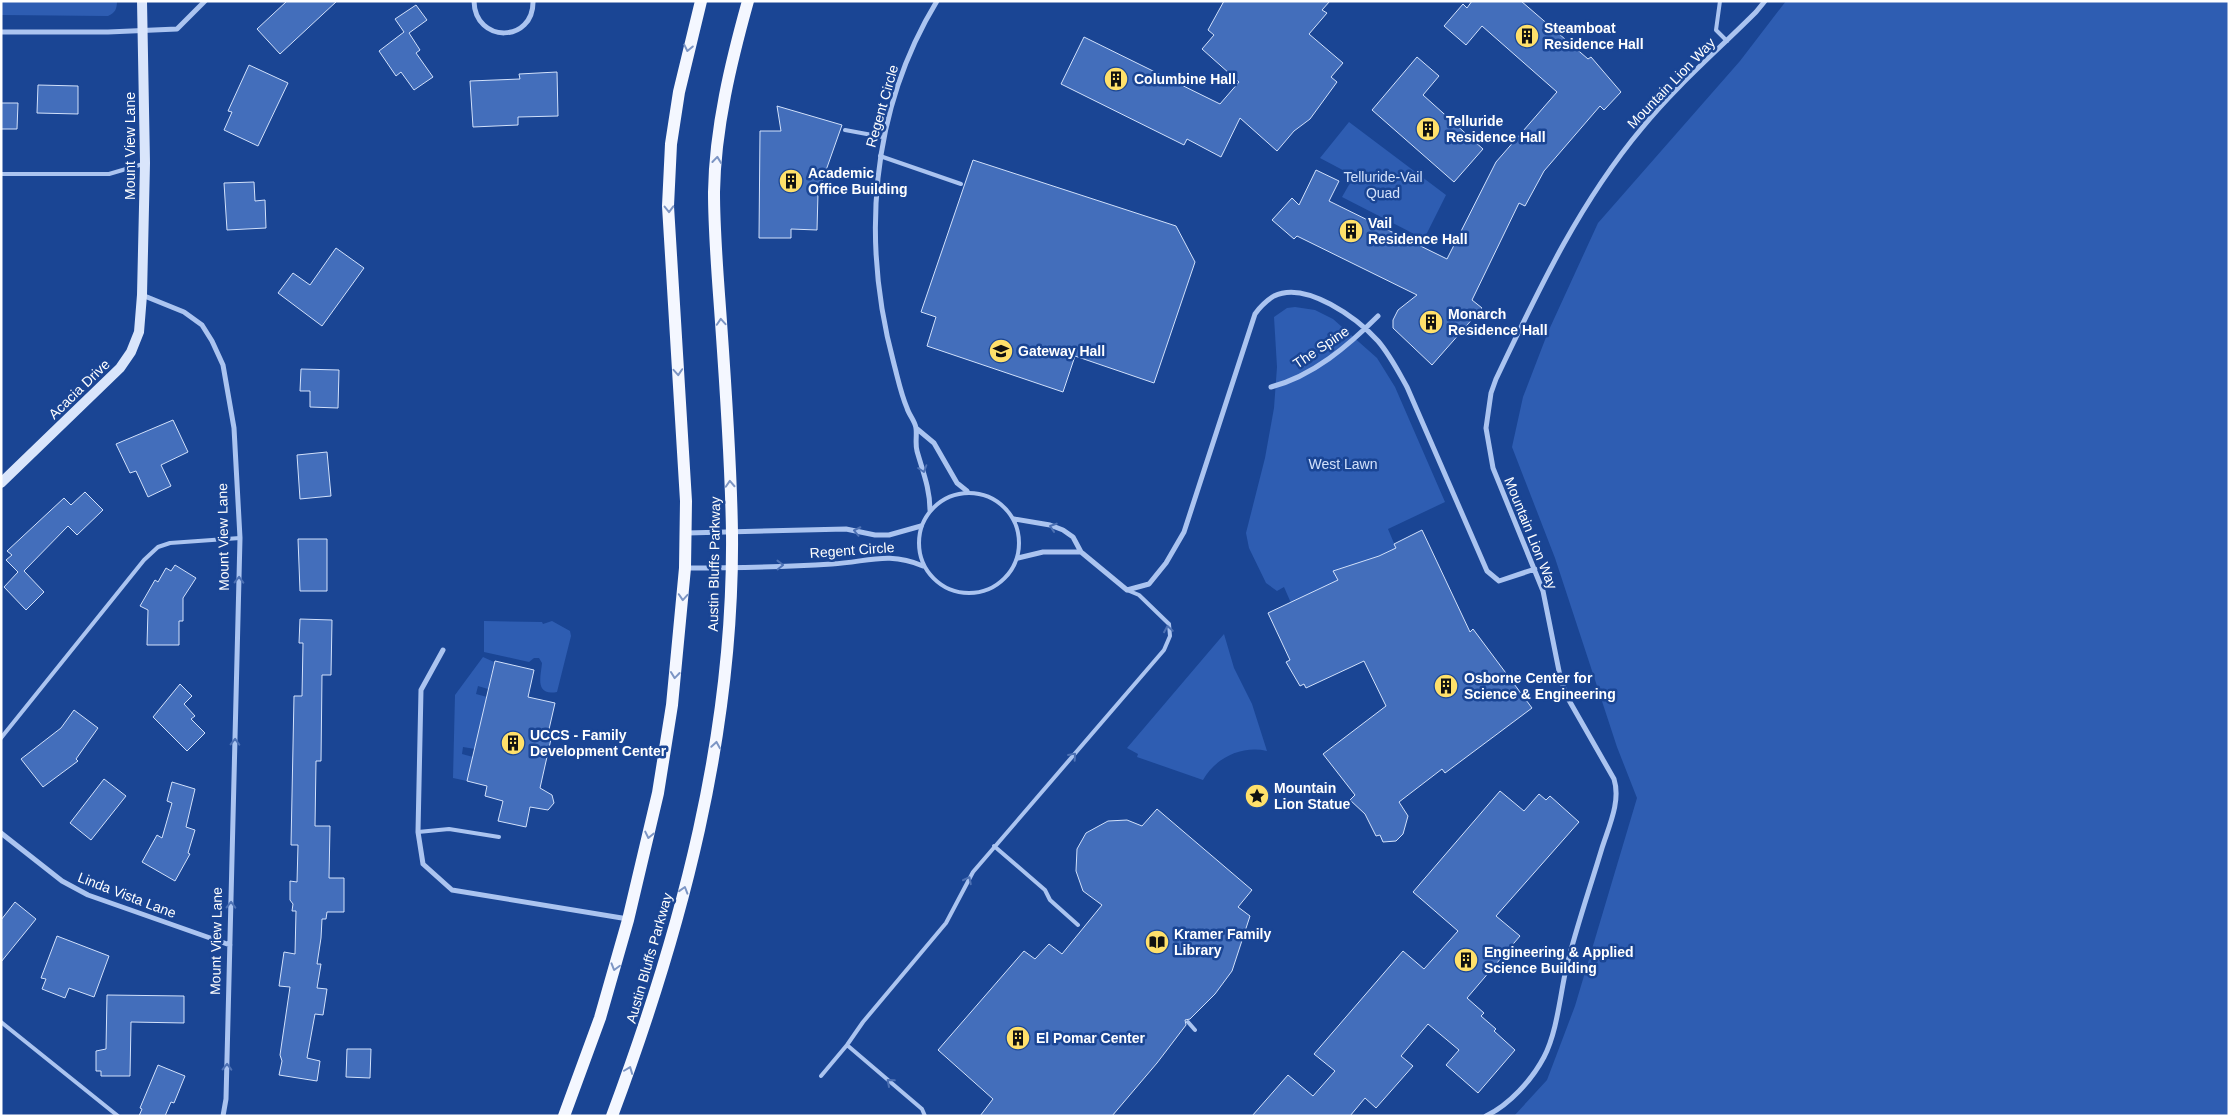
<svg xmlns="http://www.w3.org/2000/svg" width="2230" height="1117" font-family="Helvetica,sans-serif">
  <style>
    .green { fill: #2e5db2 }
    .building { fill: #436ebb; stroke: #d2e1fb }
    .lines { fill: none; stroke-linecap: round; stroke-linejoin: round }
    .lane { stroke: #abc4f0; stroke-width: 4 }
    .street { stroke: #abc4f0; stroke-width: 5 }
    .secondary { stroke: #d9e5fb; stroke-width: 10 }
    .primary { stroke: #f4f7ff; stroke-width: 12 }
    .oneway { stroke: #7c95c4 }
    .oneway2 { stroke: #4d71b4 }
    .labels { text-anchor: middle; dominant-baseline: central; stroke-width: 5; stroke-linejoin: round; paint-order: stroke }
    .poi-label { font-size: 14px; font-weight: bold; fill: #fff; stroke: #1a4594; text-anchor: start }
    .street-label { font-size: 14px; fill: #fff; stroke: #1a4594 }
    .park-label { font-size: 14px; fill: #d2e1fb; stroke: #1a4594 }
  </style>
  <rect width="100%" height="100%" fill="#1a4594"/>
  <!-- green -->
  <path class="green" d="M1,1h116c0,8 -2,12 -9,15l-107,-1z
    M1786,1h443v1115h-715l33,-36 28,-74 62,-208 -20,-51 -62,-189 -43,-111 11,-50 25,-65 50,-109 142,-162z
    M1349,122l97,73 -22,44 -82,-42 12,-21 -34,-18z
    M1295,307l20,3 18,9 44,39 18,29 50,115 -57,27 8,19 -17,8 -45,15 4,9 -47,23 -7,-16 -7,4 -11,-8 -17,-35 -3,-15 19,-75 9,-50 3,-41 -3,-50 13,-9z
    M484,621l58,1 1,2 9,-3 18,10 1,5 -14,56c-23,4 -16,-16 -15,-29l-3,-5h-5l-5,4 -45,-10z
    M1224,634l10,34 18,36 15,47c-25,-6 -52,7 -64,29l-66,-23 1,-3 -11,-6z
    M483,657l11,5 -6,27 -10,-3 -2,8 11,3 -12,52 -12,-2 -1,7 11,3 -6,24 -14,-3 2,-83z"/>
  <!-- building -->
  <path class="building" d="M287,1h50l-57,53 -23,-25z
    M1224,1h106l-8,9 5,3 -18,21 34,29 -12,14 6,5 -27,37 -16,12 -17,20 -37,-33 -19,39 -34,-18 -3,6 -123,-61 23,-47 136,67 19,-22 -37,-33 12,-14 -6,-5z
    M1472,1h49l67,58 3,-2 30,35 -17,18 -4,-4 -56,65 -19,35 -6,-3 -47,97 10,8 -50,57 -39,-37v-8l5,-10 19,-15 -120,-59 -3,3 -22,-19 20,-22 7,7 17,-35 23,11 -10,20 118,58 49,-97 61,-70 -75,-66 -16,19 -22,-19 19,-22 4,4z
    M416,5l11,15 -18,13 11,17 -4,3 17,24 -19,13 -13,-18 -5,4 -17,-25 25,-19 -9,-13z
    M1417,57l22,19 -16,19 60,54 -29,33 -82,-72z
    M249,65l39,18 -30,63 -34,-16 8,-18 -4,-1z
    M557,72l1,44 -40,1v8l-45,2 -3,-46 50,-2 -1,-5z
    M38,85l40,1v28l-41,-1z
    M1,103h17l-1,26h-16z
    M777,106l65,19 -24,68 -1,37 -26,-1v9h-32l1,-107h21z
    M973,160l203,66 19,36 -41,121 -79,-27 -12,36 -136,-46 9,-29 -15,-5z
    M254,182l1,19 10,-1 1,28 -39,2 -3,-47z
    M336,248l28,20 -42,58 -44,-33 15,-20 17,12z
    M301,369l38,1 -1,38 -28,-1v-16h-10z
    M173,420l15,32 -27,13 10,21 -23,11 -12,-26 -6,2 -14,-29z
    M327,452l4,44 -31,3 -3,-44z
    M85,492l18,18 -26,25 -9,-9 -44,45 20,21 -18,18 -22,-23 14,-15 -12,-12 6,-5 -5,-4 57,-53 7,7z
    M1422,530l48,102 3,-3 59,79 -87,65 -3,-4 -43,33 9,14 -5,18 -7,7 -13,1 -3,-7 -4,1 -11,-22 -15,-14 5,-5 -32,-41 63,-48 -22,-45 -58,27 -2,-4 -4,2 -14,-24 4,-2 -22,-47 70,-33 -5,-9 46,-15 17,-8 -2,-4z
    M298,539h29v52h-27z
    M175,565l21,13 -13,20v23h-4v24h-32l1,-35 -8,-4 15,-26 3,2 8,-14 5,3z
    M300,619l32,1 -1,55h-9l-1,86h-5l-1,65h15l-1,52h15v34h-17l-1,7h-4l-1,19 -4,26h4l-4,24 10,1 -4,26 -8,-1 -8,44 13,3 -3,20 -38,-6 3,-14 -2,-6 10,-68 -11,-1 5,-34 11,2 1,-43h-4l1,-7 -3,-4v-19l7,1 1,-37h-7l3,-149h8l1,-53h-4z
    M495,661l39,9 -6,27 27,6 -8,35 4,1 -11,49 12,7 2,8 -6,7 -18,-3 -4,20 -28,-6 5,-20 -18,-5 2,-10 -20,-5z
    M180,684l12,12 -8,8 11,12 -4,3 14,14 -18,18 -34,-34z
    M74,710l24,18 -22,31 2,2 -35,26 -22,-28 40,-31z
    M104,779l22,17 -35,44 -21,-17z
    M172,782l23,7 -9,38 9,3 -7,23 2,1 -15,27 -33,-19 15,-27 5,3 10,-35 -5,-2z
    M1500,791l24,20 15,-17 7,6 4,-4 29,26 -83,94 24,20 -53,62 17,15 -3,3 15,13 -2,2 21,19 -37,43 -32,-28 13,-15 -31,-26 -27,32 12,10 -37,42 -11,-10 -15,18h-98l36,-41 25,21 22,-25 -21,-17 89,-103 21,18 34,-38 -45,-39z
    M1157,809l95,81 -14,17 12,9 -18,55 -17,23 -25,25 -5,1 1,5 -29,38 -45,53h-132l13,-17 -55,-49 86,-99 11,8 14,-15 13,10 40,-49 -19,-14 -7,-20 1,-22 9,-16 22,-12 19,-1 15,6z
    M15,902l21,17 -35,43v-42z
    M57,936l52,20 -15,41 -25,-9 -4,10 -23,-9 4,-10 -5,-1z
    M107,995l77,1v27l-53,-1 -1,54h-29v-5h-5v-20l10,-2z
    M347,1049h24l-1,29 -24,-1z
    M158,1065l27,11 -11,27 -3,-1 -6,14h-26l3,-7 -2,-1z"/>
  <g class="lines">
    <!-- lane -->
    <path class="lane" d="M1720,1l-4,29 11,11
      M845,130l38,7
      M880,156l81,28
      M1,174h108l34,-10
      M919 543a50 50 0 1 1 100 0a50 50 0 1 1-100 0Z
      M1,738l143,-178 14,-13 12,-4 70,-5
      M418,832l31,-3 50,8
      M994,846l51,44 5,10 28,25
      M1,1022l117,94
      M1188,1022l7,8
      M847,1045l75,64 3,7
      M821,1076l26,-31 16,-23 83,-99 27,-51 191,-222 6,-14 -1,-12 -30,-29 -12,-5"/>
    <!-- street -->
    <path class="street" d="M474,1c1,43 60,42 59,0
      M1,32h107l69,-3 28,-28
      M142,295l42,17 18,13 10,16 11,24 11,63 6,110 -14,561 -3,17
      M1271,387c42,-11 77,-41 107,-71
      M916,428l18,15 23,40 10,8
      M930,510c0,-21 -7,-38 -13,-59 -2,-7 0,-15 -1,-23 -1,-7 -7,-13 -9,-20 -6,-14 -9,-29 -13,-44 -33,-122 -24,-253 43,-363
      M1014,519l36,6 13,5 10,7 8,15 46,38 22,-6 17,-21 18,-31 71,-218c5,-7 11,-13 19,-18 32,-16 84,23 104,45 12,14 20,30 29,46l80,184 12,10 36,-12
      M687,533l159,-4 29,6h14l32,-9
      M1018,558l25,-6h38
      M685,568c49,0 98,-1 147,-4 36,-2 56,-13 91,2
      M443,650l-22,40 -3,142 5,32 29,26 176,29
      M1,833l61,48 26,14 142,50
      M1486,1116c23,-11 46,-36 58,-59 13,-25 16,-61 22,-88 10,-41 24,-81 36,-121 7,-22 19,-47 12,-69l-48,-84 -6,-19 -17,-85 -50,-123 -7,-40 5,-35 5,-14c42,-88 83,-176 146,-251 34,-42 76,-78 114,-116l9,-11"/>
    <!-- secondary -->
    <path class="secondary" d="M1,483l119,-115 11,-16 8,-20 3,-37 3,-132 -3,-162"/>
    <!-- primary -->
    <path class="primary" d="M564,1116l36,-98 28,-98 30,-127 14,-88 13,-137 1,-67 -18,-295 3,-62 8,-52 22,-91
      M612,1116c70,-187 122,-382 120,-583 -1,-70 -6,-141 -11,-211 -3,-43 -7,-87 -7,-130 1,-64 17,-130 34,-191"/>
  </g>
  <!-- one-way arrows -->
  <defs><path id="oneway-chevron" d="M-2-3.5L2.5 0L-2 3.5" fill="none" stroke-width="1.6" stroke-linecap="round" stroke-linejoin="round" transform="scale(1.25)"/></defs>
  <g class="oneway">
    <use href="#oneway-chevron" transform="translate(688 48) rotate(102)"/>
    <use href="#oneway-chevron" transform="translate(717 160) rotate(-84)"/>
    <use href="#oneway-chevron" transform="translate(669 209) rotate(89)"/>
    <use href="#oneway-chevron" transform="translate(721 322) rotate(-94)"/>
    <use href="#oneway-chevron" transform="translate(678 372) rotate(86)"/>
    <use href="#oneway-chevron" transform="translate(730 484) rotate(-93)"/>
    <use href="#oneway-chevron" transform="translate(683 597) rotate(94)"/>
    <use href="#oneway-chevron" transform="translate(675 675) rotate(96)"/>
    <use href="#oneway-chevron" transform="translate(716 745) rotate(-81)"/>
    <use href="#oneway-chevron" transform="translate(649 835) rotate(102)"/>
    <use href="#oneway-chevron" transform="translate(684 890) rotate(-73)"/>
    <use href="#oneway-chevron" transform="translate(615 967) rotate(106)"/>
    <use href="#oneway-chevron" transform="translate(629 1070) rotate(-69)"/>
  </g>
  <g class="oneway2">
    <use href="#oneway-chevron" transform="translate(923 469) rotate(72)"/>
    <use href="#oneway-chevron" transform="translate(1053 527) rotate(-162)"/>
    <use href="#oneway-chevron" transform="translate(857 531) rotate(-168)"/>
    <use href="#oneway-chevron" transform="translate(780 565) rotate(-1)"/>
    <use href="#oneway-chevron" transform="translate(239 580) rotate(-89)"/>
    <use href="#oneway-chevron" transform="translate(1168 629) rotate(-99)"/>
    <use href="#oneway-chevron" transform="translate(235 742) rotate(-89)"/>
    <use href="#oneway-chevron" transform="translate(1073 756) rotate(-49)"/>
    <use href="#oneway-chevron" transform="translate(968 880) rotate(-63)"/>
    <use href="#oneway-chevron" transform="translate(231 905) rotate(-89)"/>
    <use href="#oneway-chevron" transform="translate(227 1067) rotate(-89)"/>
    <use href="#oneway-chevron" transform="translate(890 1082) rotate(-139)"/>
  </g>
  <!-- icons -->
  <defs>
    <g id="building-disc" transform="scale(1.25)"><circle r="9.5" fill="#ffe06a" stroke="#1a4594"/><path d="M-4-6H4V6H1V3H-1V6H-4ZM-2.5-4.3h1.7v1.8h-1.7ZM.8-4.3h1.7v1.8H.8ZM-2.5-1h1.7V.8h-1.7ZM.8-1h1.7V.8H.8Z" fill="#111"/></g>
    <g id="university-disc" transform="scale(1.25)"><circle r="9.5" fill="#ffe06a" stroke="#1a4594"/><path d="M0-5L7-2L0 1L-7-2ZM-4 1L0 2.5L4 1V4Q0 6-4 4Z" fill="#111"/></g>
    <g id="sight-disc" transform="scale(1.25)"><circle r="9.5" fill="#ffe06a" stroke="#1a4594"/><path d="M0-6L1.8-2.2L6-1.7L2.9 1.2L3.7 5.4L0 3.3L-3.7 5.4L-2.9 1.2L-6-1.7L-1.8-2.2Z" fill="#111"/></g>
    <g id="library-disc" transform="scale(1.25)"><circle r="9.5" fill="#ffe06a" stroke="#1a4594"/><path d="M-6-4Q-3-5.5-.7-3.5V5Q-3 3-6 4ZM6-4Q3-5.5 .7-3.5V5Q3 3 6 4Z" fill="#111"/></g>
  </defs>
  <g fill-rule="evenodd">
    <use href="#building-disc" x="1527" y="36"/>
    <use href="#building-disc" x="1116" y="79"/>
    <use href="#building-disc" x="1428" y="129"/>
    <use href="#building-disc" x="791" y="181"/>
    <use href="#building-disc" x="1351" y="231"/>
    <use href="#building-disc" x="1431" y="322"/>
    <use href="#university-disc" x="1001" y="351"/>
    <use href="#building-disc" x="1446" y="686"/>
    <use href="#building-disc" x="513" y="743"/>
    <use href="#sight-disc" x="1257" y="796"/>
    <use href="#library-disc" x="1157" y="942"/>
    <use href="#building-disc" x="1466" y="960"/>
    <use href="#building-disc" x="1018" y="1038"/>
  </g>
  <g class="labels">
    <!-- poi labels -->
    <g class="poi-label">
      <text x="1544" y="28">Steamboat<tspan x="1544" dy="16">Residence Hall</tspan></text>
      <text x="1134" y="79">Columbine Hall</text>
      <text x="1446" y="121">Telluride<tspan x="1446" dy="16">Residence Hall</tspan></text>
      <text x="808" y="173">Academic<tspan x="808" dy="16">Office Building</tspan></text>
      <text x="1368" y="223">Vail<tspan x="1368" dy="16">Residence Hall</tspan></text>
      <text x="1448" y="314">Monarch<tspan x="1448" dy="16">Residence Hall</tspan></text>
      <text x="1018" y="351">Gateway Hall</text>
      <text x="1464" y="678">Osborne Center for<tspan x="1464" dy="16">Science &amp; Engineering</tspan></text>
      <text x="530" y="735">UCCS - Family<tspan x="530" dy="16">Development Center</tspan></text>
      <text x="1274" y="788">Mountain<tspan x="1274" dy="16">Lion Statue</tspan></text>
      <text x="1174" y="934">Kramer Family<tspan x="1174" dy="16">Library</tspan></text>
      <text x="1484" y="952">Engineering &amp; Applied<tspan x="1484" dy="16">Science Building</tspan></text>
      <text x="1036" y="1038">El Pomar Center</text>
    </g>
    <!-- street labels -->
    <g class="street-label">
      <text transform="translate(1671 83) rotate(-46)">Mountain Lion Way</text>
      <text transform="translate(882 106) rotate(-74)">Regent Circle</text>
      <text transform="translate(130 146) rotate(-90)">Mount View Lane</text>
      <text transform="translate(1321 347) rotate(-34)">The Spine</text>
      <text transform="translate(79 389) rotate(-44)">Acacia Drive</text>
      <text transform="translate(1531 533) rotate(68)">Mountain Lion Way</text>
      <text transform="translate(223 537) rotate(-91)">Mount View Lane</text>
      <text transform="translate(852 550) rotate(-4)">Regent Circle</text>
      <text transform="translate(714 564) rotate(-89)">Austin Bluffs Parkway</text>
      <text transform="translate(127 895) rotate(21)">Linda Vista Lane</text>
      <text transform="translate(216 941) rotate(-89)">Mount View Lane</text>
      <text transform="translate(649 958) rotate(-74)">Austin Bluffs Parkway</text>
    </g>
    <!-- park labels -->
    <g class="park-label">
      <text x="1383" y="177">Telluride-Vail<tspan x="1383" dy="16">Quad</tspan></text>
      <text x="1343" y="464">West Lawn</text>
    </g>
  </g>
  <!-- border -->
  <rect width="2230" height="1117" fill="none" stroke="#ffffff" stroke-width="5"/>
</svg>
